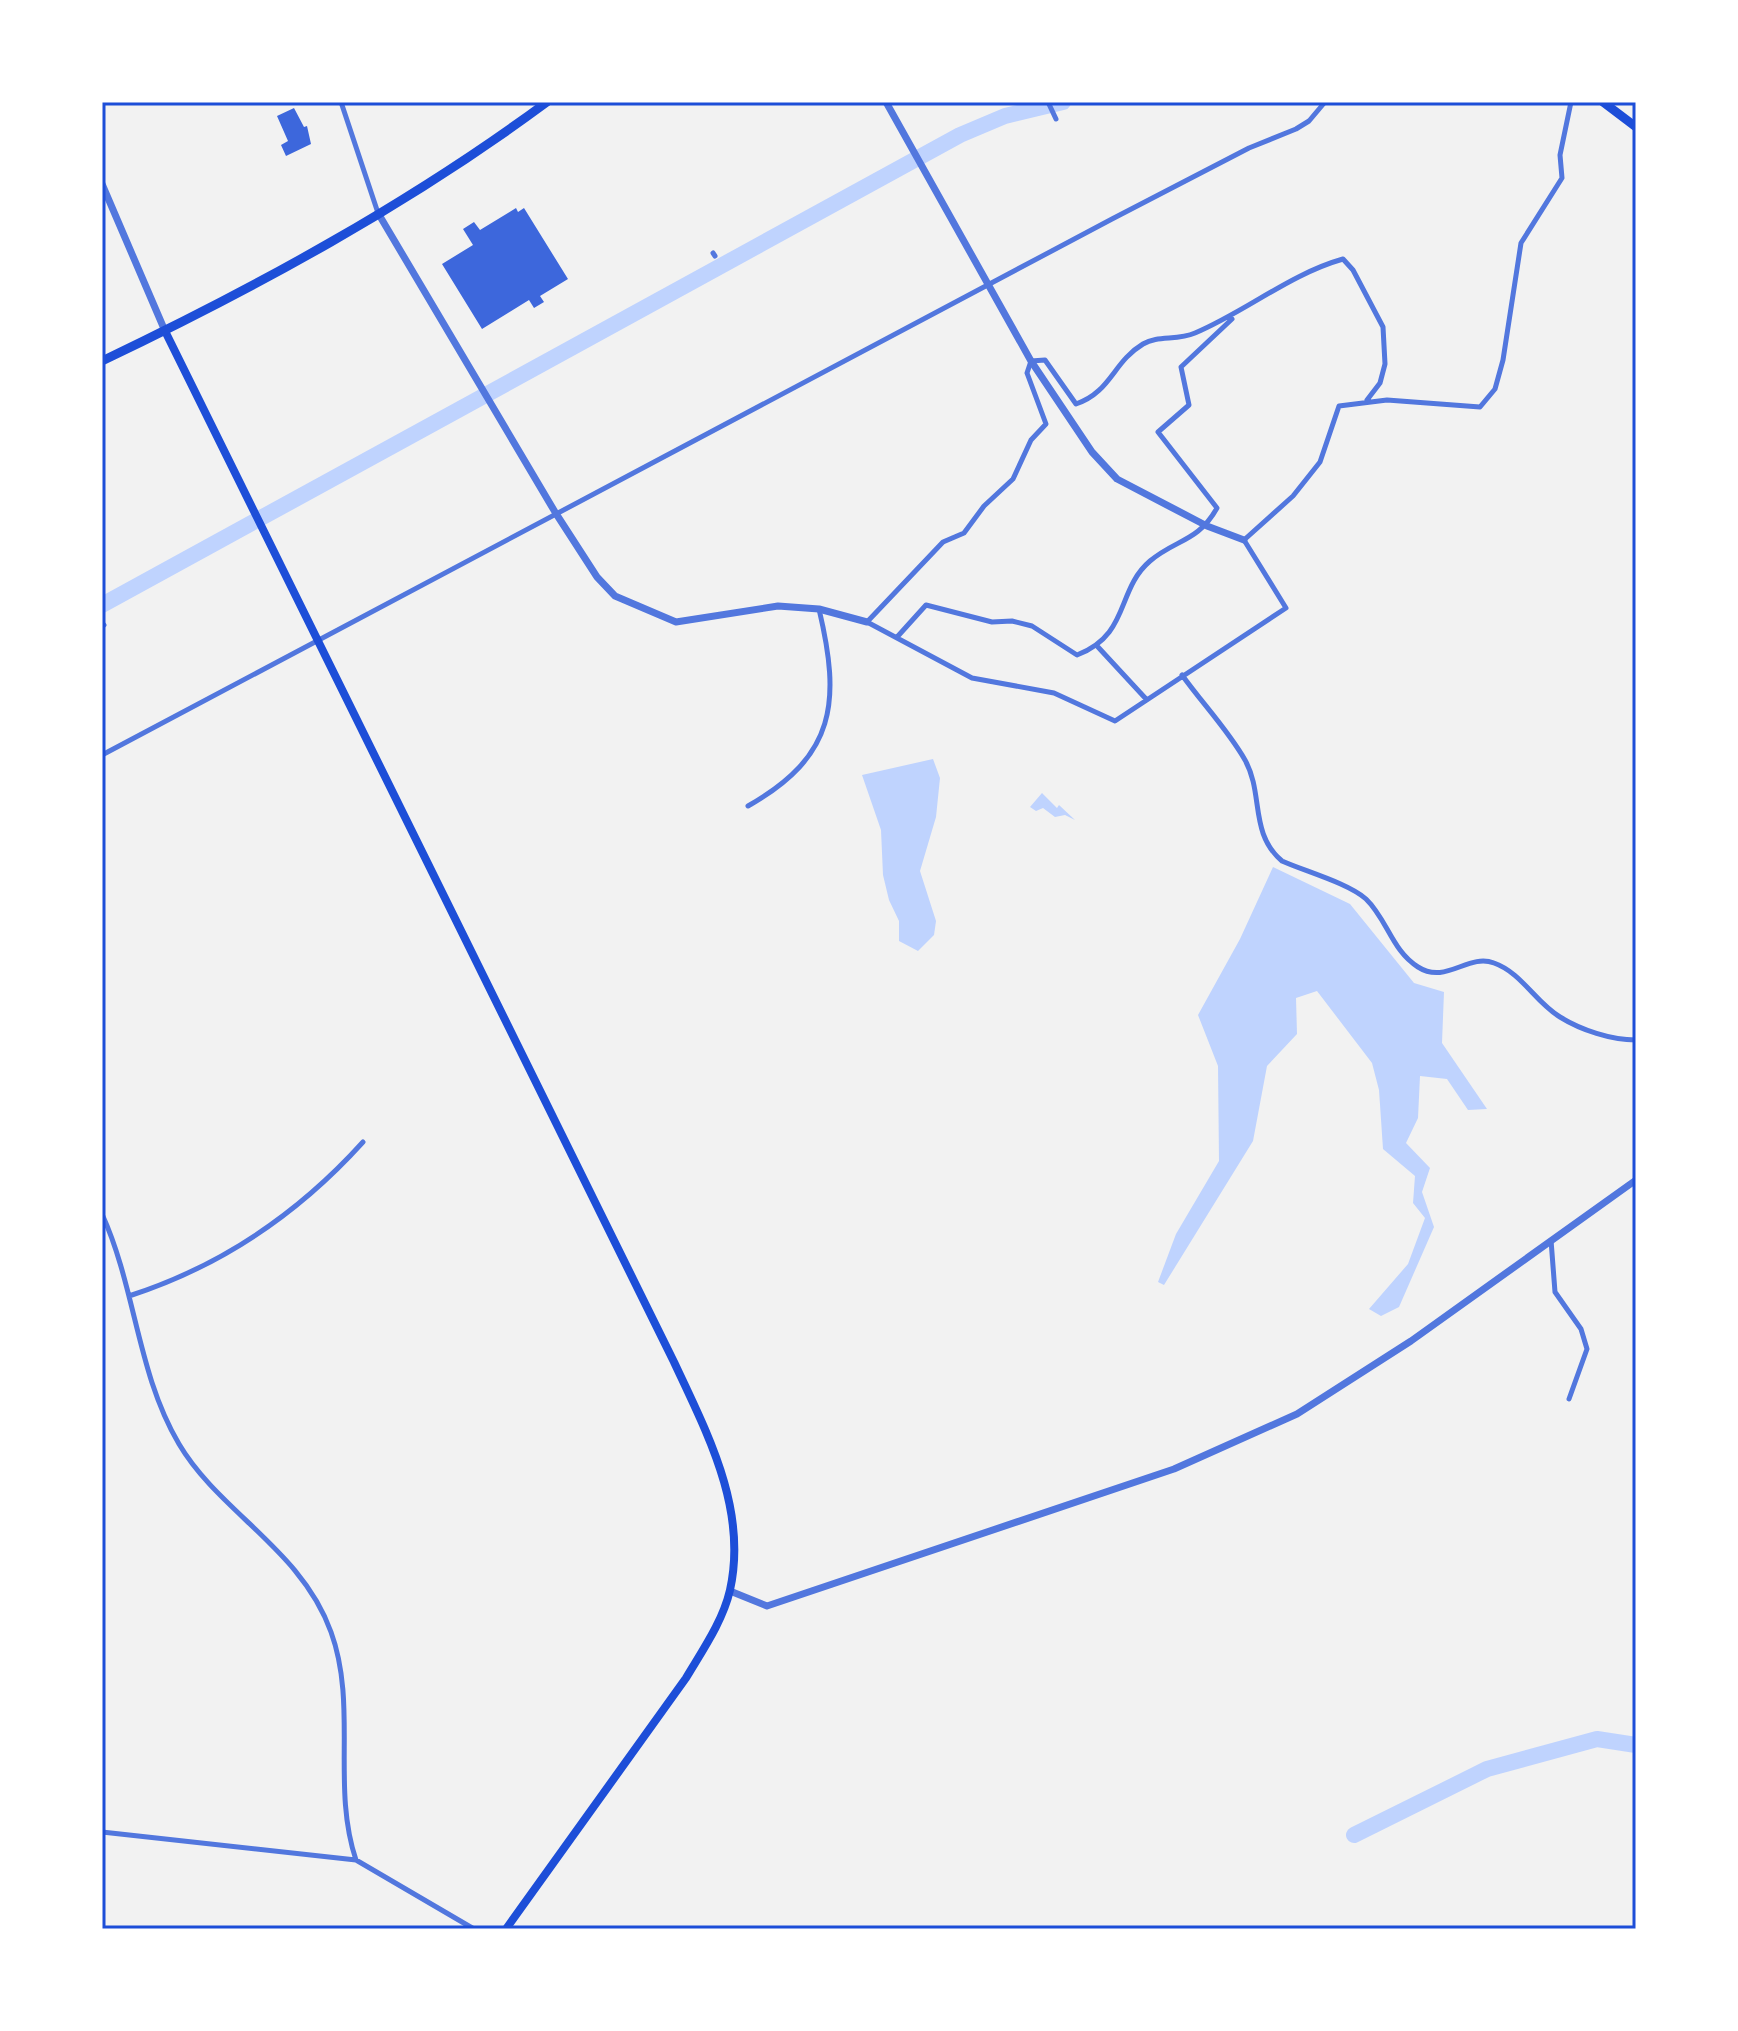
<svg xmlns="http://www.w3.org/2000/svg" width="1738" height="2031" font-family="Lato,sans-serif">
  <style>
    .water { fill: #bfd3fe }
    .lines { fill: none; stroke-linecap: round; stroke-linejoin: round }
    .river { stroke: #bfd3fe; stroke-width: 16 }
    .building { fill: #3d67dc }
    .minor { stroke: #5277de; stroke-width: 5 }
    .tertiary { stroke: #5277de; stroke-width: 7 }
    .secondary { stroke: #1d4ed8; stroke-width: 8 }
    .trunk { stroke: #1d4ed8; stroke-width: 9 }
    .neatline { fill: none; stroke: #1d4ed8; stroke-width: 3 }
  </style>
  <rect width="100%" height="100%" fill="#f2f2f2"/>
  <!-- water -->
  <path class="water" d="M933,759l7,19 -4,39 -16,54 16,50 -2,14 -16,16 -19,-10v-20l-10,-21 -6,-25 -2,-45 -19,-55z
    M1042,793l15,15 2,-3 16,15 -10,-5 -10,2 -12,-9 -7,3 -6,-4z
    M1273,867l77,37 64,79 30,9 -2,51 45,66 -19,1 -21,-31 -27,-3 -2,42 -12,25 24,25 -8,24 12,35 -35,80 -18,9 -12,-7 39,-45 17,-46 -12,-15 2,-27 -32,-27 -4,-59 -7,-27 -55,-72 -21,7 1,36 -30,32 -14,75 -89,144 -6,-3 18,-48 43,-73 -1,-95 -20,-51 42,-76z"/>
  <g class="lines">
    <!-- river -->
    <path class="river" d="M102,605l858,-470 45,-19 58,-14
      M1354,1835l133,-66 110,-30 39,6"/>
  </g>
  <!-- building -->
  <path class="building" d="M294,108l10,19 3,-1 4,18 -25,12 -5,-11 7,-4 -11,-25z
    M516,208l2,4 6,-4 44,71 -28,17 4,6 -10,6 -5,-8 -47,29 -40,-65 31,-19 -10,-16 11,-7 6,8z"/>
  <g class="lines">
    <!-- minor -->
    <path class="minor" d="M341,102l37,111
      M1048,102l8,17
      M713,253l2,3
      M1367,400l13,-17 5,-19 -2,-37 -30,-57 -10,-11c-53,15 -98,53 -148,74 -18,8 -37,2 -52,11 -30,18 -32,48 -67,60l-31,-44 -14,1 -4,12 19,51 -15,16 -18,39 -29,27 -20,27 -21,9 -76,80 105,56 82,15 61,28 171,-113 -42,-68 49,-44 27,-34 19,-56 48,-6 93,7 15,-18 8,-29 18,-117 41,-65 -2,-23 11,-53
      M102,623l2,2
      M898,636l28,-31 66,17 20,-1 20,5 45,29c53,-20 39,-65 73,-94 26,-22 48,-19 67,-53l-59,-76 31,-27 -8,-38 51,-48
      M1098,647l49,53
      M1182,675c20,28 46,55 63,85 19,34 4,73 37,101 22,10 66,22 84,38 21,20 26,52 52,68 28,18 50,-14 76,-4 28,10 41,39 66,54 21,13 51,23 76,23
      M102,755l1010,-536 137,-71 47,-19 13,-8 16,-19
      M748,806c88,-50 93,-104 71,-197
      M102,1214c34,75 35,159 77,230 40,68 123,106 152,188 27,74 0,154 25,228
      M1551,1240l4,52 26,37 6,20 -18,50
      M129,1296c93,-30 169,-82 234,-154
      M102,1832l254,28 118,69"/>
    <!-- tertiary -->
    <path class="tertiary" d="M886,102l145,259 61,91 25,27 90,47 37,14
      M102,184l63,147
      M378,213l177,299 42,65 18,19 61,26 102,-16 41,3 48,13
      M730,1591l37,15 407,-137 123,-55 114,-73 225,-161"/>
    <!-- secondary -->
    <path class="secondary" d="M165,331l509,1031c33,71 74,147 56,228 -7,31 -28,61 -44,88l-180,251"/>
    <!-- trunk -->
    <path class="trunk" d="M1603,102l33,25
      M102,361c155,-74 307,-157 445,-259"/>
  </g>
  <!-- border -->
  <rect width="1738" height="2031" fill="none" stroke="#ffffff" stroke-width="208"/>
  <rect x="104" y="104" width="1530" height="1823" class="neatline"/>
</svg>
